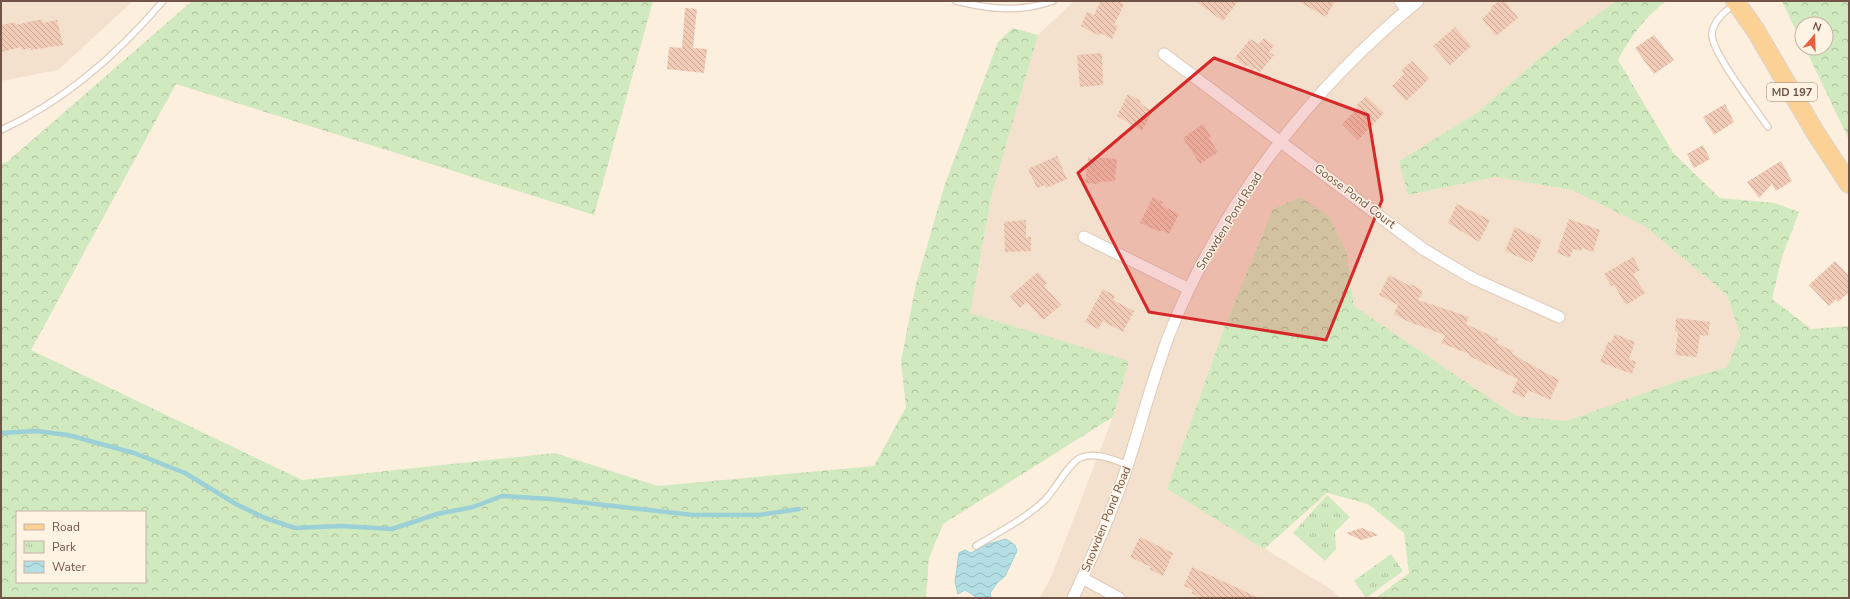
<svg xmlns="http://www.w3.org/2000/svg" width="1850" height="599" font-family="'Nunito Sans',sans-serif">
  <style>
    .residential { fill: #f3e0cd }
    .forest { fill: url(#forest-crowns); fill-rule: evenodd }
    .park { fill: url(#park-tufts) }
    .water { fill: url(#water-waves); stroke: #9ad0d6 }
    .lines { fill: none; stroke-linecap: round; stroke-linejoin: round }
    .stream { stroke: #9ad0d6; stroke-width: 4.5 }
    .building { fill: url(#building-back-hatch) }
    .lane-casing { stroke: #dfcbbb; stroke-width: 8 }
    .street-casing { stroke: #dfcbbb; stroke-width: 13 }
    .primary-casing { stroke: #dad3cf; stroke-width: 20 }
    .lane { stroke: #fff; stroke-width: 5.5 }
    .street { stroke: #fff; stroke-width: 11 }
    .primary { stroke: #fbd196; stroke-width: 18 }
    .marked { fill: #d62828; fill-opacity: 0.2; stroke: #d62828; stroke-width: 3; stroke-linejoin: round }
    .labels { text-anchor: middle; dominant-baseline: central; stroke-width: 3; stroke-linejoin: round; paint-order: stroke }
    .shield { fill: #fff3e4; stroke: #9c8476; stroke-width: 1 }
    .shield-label { font-size: 11px; font-weight: bold; fill: #715447 }
    .street-label { font-size: 12px; fill: #715447; stroke: #fff3e4 }
  </style>
  <defs>
    <pattern id="forest-crowns" width="20" height="18" patternUnits="userSpaceOnUse"><rect width="20" height="18" fill="#d1e9be"/><path d="M2 6a3 3 0 1 1 6 0M12 15a3 3 0 1 1 6 0" fill="none" stroke="#aebf9c"/></pattern>
    <pattern id="park-tufts" width="24" height="20" patternUnits="userSpaceOnUse"><rect width="24" height="20" fill="#d1e9be"/><path d="M3 7l-1-3M5 7V3M7 7l1-3M15 17l-1-3M17 17v-4M19 17l1-3" fill="none" stroke="#aebf9c"/></pattern>
    <pattern id="water-waves" width="16" height="10" patternUnits="userSpaceOnUse"><rect width="16" height="10" fill="#b4e0e5"/><path d="M0 5q4-4 8 0t8 0" fill="none" stroke="#97b8bb"/></pattern>
    <pattern id="building-back-hatch" width="6" height="6" patternUnits="userSpaceOnUse"><rect width="6" height="6" fill="#f1cbb6"/><path d="M-1 5l2 2M0 0l6 6M5-1l2 2" fill="none" stroke="#c8a796"/></pattern>
  </defs>
  <rect width="100%" height="100%" fill="#fcefde"/>
  <!-- residential -->
  <path class="residential" d="M1,1h132l-75,69 -57,11z
    M1074,1h542l-66,48 -72,63 -79,49 10,34 87,-18 76,13 74,37 81,68 13,40 -13,32 -49,14 -112,40 -50,-5 -162,-110 -7,-53 -47,-56 -27,12 -47,114 -59,166 165,101 8,8h-300l12,-23 61,-158 16,-55 -159,-49 22,-119 46,-159z"/>
  <!-- forest -->
  <path class="forest" d="M192,1h461l-59,214 -418,-131 -145,266 271,130 253,-27 103,33 216,-20 32,-59 -5,-46 15,-77 29,-100 53,-142 15,-14 25,7 -46,159 -22,119 159,48 -16,56 -170,107 -14,34 -3,40h-925v-434l6,-2zM17,512h128v70h-128z
    M1616,1h50c-21,16 -36,36 -48,59l56,94 46,44 55,5 24,9 -17,45 -10,42 39,30 38,-3v272h-473l33,-25 -5,-40 -36,-29 -41,-11 -63,56 -97,-60 59,-166 47,-114 27,-12 29,19 18,37 7,53 162,110 50,5 112,-40 49,-14 13,-32 -13,-40 -81,-68 -74,-37 -76,-13 -88,18 -9,-34 79,-49 72,-63z
    M1782,1h67v139l-44,-92h21v-24h-24v19z"/>
  <!-- park -->
  <path class="park" d="M1327,495l23,22 -15,15 1,17 -11,12 -32,-28z
    M1391,554l12,17 -37,27 -12,-17z"/>
  <!-- water -->
  <path class="water" d="M1006,539l9,6 2,6 -12,25 -8,7 -7,10 1,4 -13,1 -13,-8 -7,4 -3,-12 4,-29 6,-3 6,3 17,-9z"/>
  <g class="lines">
    <!-- stream -->
    <path class="stream" d="M1,433l35,-2 32,4 66,18 51,20 51,31 29,14 30,10 46,-2 51,3 45,-15 36,-7 29,-11 49,3 142,16h66l40,-6"/>
  </g>
  <!-- building -->
  <path class="building" d="M1101,1h17l6,3 -10,21 4,1 -6,13 -12,-6v3l-19,-10 6,-14 7,3z
    M1195,1h43l-15,20z
    M1298,1h37l-9,16z
    M1499,1h6l13,17 -22,18 -14,-17 10,-10 -1,-2z
    M685,8l12,1 -4,39 14,1 -3,24 -37,-4 2,-22 13,1z
    M42,19l1,4 14,-3 6,25 -32,5v-2l-9,2 -1,-3 -20,5v-27l14,-3 1,3z
    M1455,27l16,19 -21,19 -17,-19z
    M1654,35l20,25 -20,14 -19,-26z
    M1264,38l10,8 -5,6 5,3 -14,17 -5,-4 -2,2 -6,-5 -2,2 -10,-9 15,-19 9,5z
    M1102,53l1,32 -23,2 -3,-32z
    M1412,61l17,18 -23,22 -14,-15 12,-12 -2,-4z
    M1128,94l13,7 -1,2 12,9 -10,19 -25,-15z
    M1366,96l18,17 -26,27 -16,-16 16,-16 -2,-2z
    M1725,104l9,18 -20,13 -11,-18z
    M1203,124l8,12 -2,2 9,14 -18,12 -17,-26z
    M1703,145l7,14 -16,9 -7,-14z
    M1057,156l10,23 -21,9 -1,-3 -8,3 -9,-19z
    M1094,157l23,2 -2,22 -16,1v2l-14,-1 3,-25 5,1z
    M1781,161l11,20 -16,10 -4,-7 -13,14 -12,-16z
    M1153,197l10,5 -2,3 18,9 -10,20 -8,-4 -1,2 -20,-9z
    M1457,204l33,16 -11,22 -31,-19z
    M1569,219l31,11 -7,22 -11,-4 -1,3 -8,-2 -3,9 -13,-5z
    M1026,220v17h5v14l-26,1 -1,-30z
    M1515,227l27,13 -10,23 -27,-12z
    M1633,257l7,13 -7,4 12,19 -19,12 -12,-20 -3,1 -7,-12z
    M1835,261l14,15v16l-11,10 -2,-3 -7,7 -20,-21z
    M1038,272l9,11 -3,3 17,19 -18,15 -16,-18 -7,6 -10,-12z
    M1389,275l21,11 1,-2 12,7 -5,9 51,17 -3,7 32,15 -2,4 17,8 -1,3 47,26 -9,20 -22,-10 -4,8 -12,-6 6,-13 -49,-23v-2l-28,-11 4,-8 -38,-14 -13,-7 4,-9 -19,-10z
    M1103,289l12,7 -2,4 21,11 -11,21 -20,-11 -5,8 -13,-7z
    M1676,318l34,4 -2,14 -8,-1 -3,22 -22,-2 3,-23 -3,-1z
    M1615,334l20,8 -6,17 7,3 -4,12 -32,-12 8,-20 3,1z
    M1362,528l17,7 -18,5 -15,-7z
    M1140,537l33,16 -10,23 -14,-7 2,-2 -21,-10z
    M1192,567l67,31h-58l-10,-5 2,-3 -9,-4z"/>
  <g class="lines">
    <!-- lane casing -->
    <g class="lane-casing">
      <path id="lane" d="M956,1c33,8 63,12 97,0
        M1734,5c-9,6 -21,16 -22,29 -1,18 44,75 56,93
        M1,130c64,-29 117,-76 162,-129
        M976,546c23,-14 49,-27 69,-46 10,-10 23,-36 35,-42 15,-7 34,2 48,7"/>
    </g>
    <!-- street casing -->
    <g class="street-casing">
      <path id="street" d="M1400,1l7,9
        M1164,54l259,195 49,29 87,39
        M1084,237l105,52
        M1082,578l37,20
        M1073,598c21,-45 44,-96 58,-144 13,-41 24,-83 40,-124 52,-128 140,-242 247,-329"/>
    </g>
    <!-- primary casing -->
    <g class="primary-casing">
      <path id="primary" d="M1735,1l21,30 59,101 34,52"/>
    </g>
    <!-- lane -->
    <use href="#lane" class="lane"/>
    <!-- street -->
    <use href="#street" class="street"/>
    <!-- primary -->
    <use href="#primary" class="primary"/>
  </g>
  <!-- marked area -->
  <path class="marked" d="M1214,58l154,57 14,85 -56,140 -177,-28 -71,-139z"/>
  <g class="labels">
    <!-- shield labels -->
    <rect class="shield" x="1767" y="83" width="50" height="18" rx="3"/>
    <g class="shield-label">
      <text x="1792" y="92">MD 197</text>
    </g>
    <!-- street labels -->
    <g class="street-label">
      <text transform="translate(1355 196) rotate(37)">Goose Pond Court</text>
      <text transform="translate(1229 221) rotate(-58)">Snowden Pond Road</text>
      <text transform="translate(1106 519) rotate(-68)">Snowden Pond Road</text>
    </g>
  </g>
  <!-- border -->
  <rect width="1850" height="599" fill="none" stroke="#715447" stroke-width="4"/>
  <!-- legend -->
  <rect x="16" y="511" width="130" height="72" fill="#fff3e4" stroke="#c6b3a5"/>
  <rect x="24" y="524" width="20" height="6" fill="#fbd196" stroke="#c6b3a5"/>
  <text x="52" y="531" font-size="12" fill="#715447">Road</text>
  <rect x="24" y="541" width="20" height="12" fill="url(#park-tufts)" stroke="#c6b3a5"/>
  <text x="52" y="551" font-size="12" fill="#715447">Park</text>
  <rect x="24" y="561" width="20" height="12" fill="url(#water-waves)" stroke="#c6b3a5"/>
  <text x="52" y="571" font-size="12" fill="#715447">Water</text>
  <!-- north arrow -->
  <g transform="translate(1814 36) rotate(19)"><circle r="19" fill="#fff3e4" stroke="#c6b3a5"/>
  <path d="M0-3L7 15L0 10L-7 15Z" fill="#e76042"/>
  <text y="-6" font-size="11" font-weight="bold" text-anchor="middle" fill="#715447">N</text>
  </g>
</svg>
